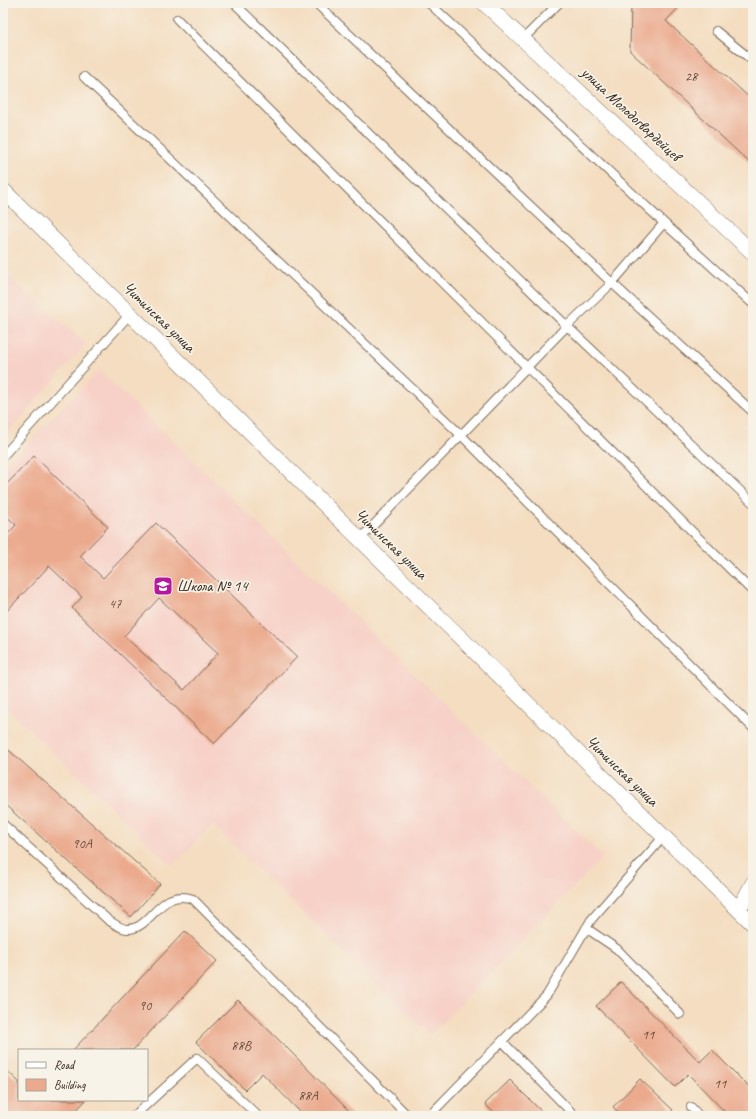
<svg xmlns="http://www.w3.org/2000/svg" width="756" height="1119" font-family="Caveat,sans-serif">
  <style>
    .built { fill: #f7d1c8 }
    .building { fill: #ebaa8e; fill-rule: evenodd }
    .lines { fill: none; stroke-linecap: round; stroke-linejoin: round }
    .service-casing { stroke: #7c6957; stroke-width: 10 }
    .minor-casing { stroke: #7c6957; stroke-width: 16 }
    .service { stroke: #fff; stroke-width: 8 }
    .minor { stroke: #fff; stroke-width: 15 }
    .labels { text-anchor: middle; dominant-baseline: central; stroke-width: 3.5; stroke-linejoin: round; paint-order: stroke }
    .number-label { font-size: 14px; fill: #674a3a }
    .street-label { font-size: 16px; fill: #3b2a1e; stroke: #f7f3e8 }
    .poi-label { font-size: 16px; fill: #3b2a1e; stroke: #f7f3e8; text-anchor: start }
  </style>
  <rect width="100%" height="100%" fill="#f7f3e8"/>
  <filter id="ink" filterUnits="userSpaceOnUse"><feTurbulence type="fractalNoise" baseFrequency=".025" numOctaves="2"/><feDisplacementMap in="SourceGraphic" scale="8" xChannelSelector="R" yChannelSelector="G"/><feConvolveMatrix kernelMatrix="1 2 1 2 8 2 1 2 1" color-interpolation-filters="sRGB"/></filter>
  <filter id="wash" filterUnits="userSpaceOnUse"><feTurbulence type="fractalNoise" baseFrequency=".012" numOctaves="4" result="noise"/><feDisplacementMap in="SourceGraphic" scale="16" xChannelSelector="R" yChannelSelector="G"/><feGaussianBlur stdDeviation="0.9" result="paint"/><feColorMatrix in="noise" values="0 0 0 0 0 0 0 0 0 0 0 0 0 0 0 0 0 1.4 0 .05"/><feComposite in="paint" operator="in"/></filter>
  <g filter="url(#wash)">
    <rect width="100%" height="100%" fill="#f4ddc0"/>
    <!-- built -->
    <path class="built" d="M3,272l83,72 -83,94z
      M99,370l504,487 -173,178 -218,-210 -40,41 -169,-162v-235z"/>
    <g id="blocks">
      <!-- building -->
      <path class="building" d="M631,3h52l-17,18 87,80v65l-123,-115z
        M34,456l74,71 -28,29 23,22 53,-55 141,134 -83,87 -142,-136 10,-11 -33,-31 -46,49v-76l13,-14 -13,-12v-25zM159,598l59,55 -34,37 -60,-54z
        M3,745l157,139 -29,33 -128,-114z
        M185,931l32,30 -84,89h-60z
        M621,982l79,80 12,-12 41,41v25h-24l-41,-42 -13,13 -79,-81z
        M238,1000l49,48 67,68h-50l-42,-43 -17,17 -49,-48z
        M3,1067l16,15v18h67l-15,16h-68z
        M640,1079l33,31 -6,6h-44l-10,-9z
        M510,1080l36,36h-49l-12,-12z"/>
    </g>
  </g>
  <g filter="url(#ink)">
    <use href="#blocks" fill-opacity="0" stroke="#7c6957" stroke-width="1"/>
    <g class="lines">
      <!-- service casing -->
      <g class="service-casing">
        <path id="service" d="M234,3l333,323 186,177
          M316,3l296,280 141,129
          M429,3l235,220 89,81
          M177,19l576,573
          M716,31l37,30
          M523,39l36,-36
          M84,77l377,358 292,293
          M3,456l127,-142
          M360,539l207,-213 45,-43 52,-60
          M3,824l105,96c5,3 13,9 19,9 25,1 32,-42 66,-30l215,217
          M586,928l31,21 63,65
          M502,1041l73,75
          M691,1107l8,9
          M134,1116l63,-58 61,58
          M429,1116l118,-121 44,-75 73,-84"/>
      </g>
      <!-- minor casing -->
      <g class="minor-casing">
        <path id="minor" d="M484,3l269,250
          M3,190l750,734
          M739,909l14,-26"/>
      </g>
      <!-- service -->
      <use href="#service" class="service"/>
      <!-- minor -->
      <use href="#minor" class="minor"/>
    </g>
  </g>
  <!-- icons -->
  <defs>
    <g id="school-square" transform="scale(1)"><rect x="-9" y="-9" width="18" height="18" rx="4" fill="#b5179e" stroke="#f7f3e8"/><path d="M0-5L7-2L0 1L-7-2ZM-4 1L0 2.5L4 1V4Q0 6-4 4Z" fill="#fff"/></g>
  </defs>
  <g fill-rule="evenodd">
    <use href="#school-square" x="163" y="586"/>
  </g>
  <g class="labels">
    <!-- number labels -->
    <g class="number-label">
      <text x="691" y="76">28</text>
      <text x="115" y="603">47</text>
      <text x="82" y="843">90А</text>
      <text x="145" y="1005">90</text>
      <text x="648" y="1034">11</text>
      <text x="241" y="1045">88В</text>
      <text x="720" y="1083">11</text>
      <text x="308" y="1095">88А</text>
    </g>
    <!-- street labels -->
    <g class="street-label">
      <text transform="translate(631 114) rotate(43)">улица Молодогвардейцев</text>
      <text transform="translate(159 317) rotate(44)">Читинская улица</text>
      <text transform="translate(391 544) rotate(44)">Читинская улица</text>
      <text transform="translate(622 771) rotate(44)">Читинская улица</text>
    </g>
    <!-- poi labels -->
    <g class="poi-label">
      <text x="177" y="586">Школа № 14</text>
    </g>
  </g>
  <!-- margin -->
  <rect width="756" height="1119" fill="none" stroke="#f7f3e8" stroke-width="16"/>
  <!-- legend -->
  <rect x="18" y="1049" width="130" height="52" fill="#f7f3e8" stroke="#aca397"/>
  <rect x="26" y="1062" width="20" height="6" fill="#ffffff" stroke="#aca397"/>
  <text x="54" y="1069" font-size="12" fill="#3b2a1e">Road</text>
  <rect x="26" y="1079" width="20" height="12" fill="#ebaa8e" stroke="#aca397"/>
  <text x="54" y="1089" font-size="12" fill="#3b2a1e">Building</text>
</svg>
